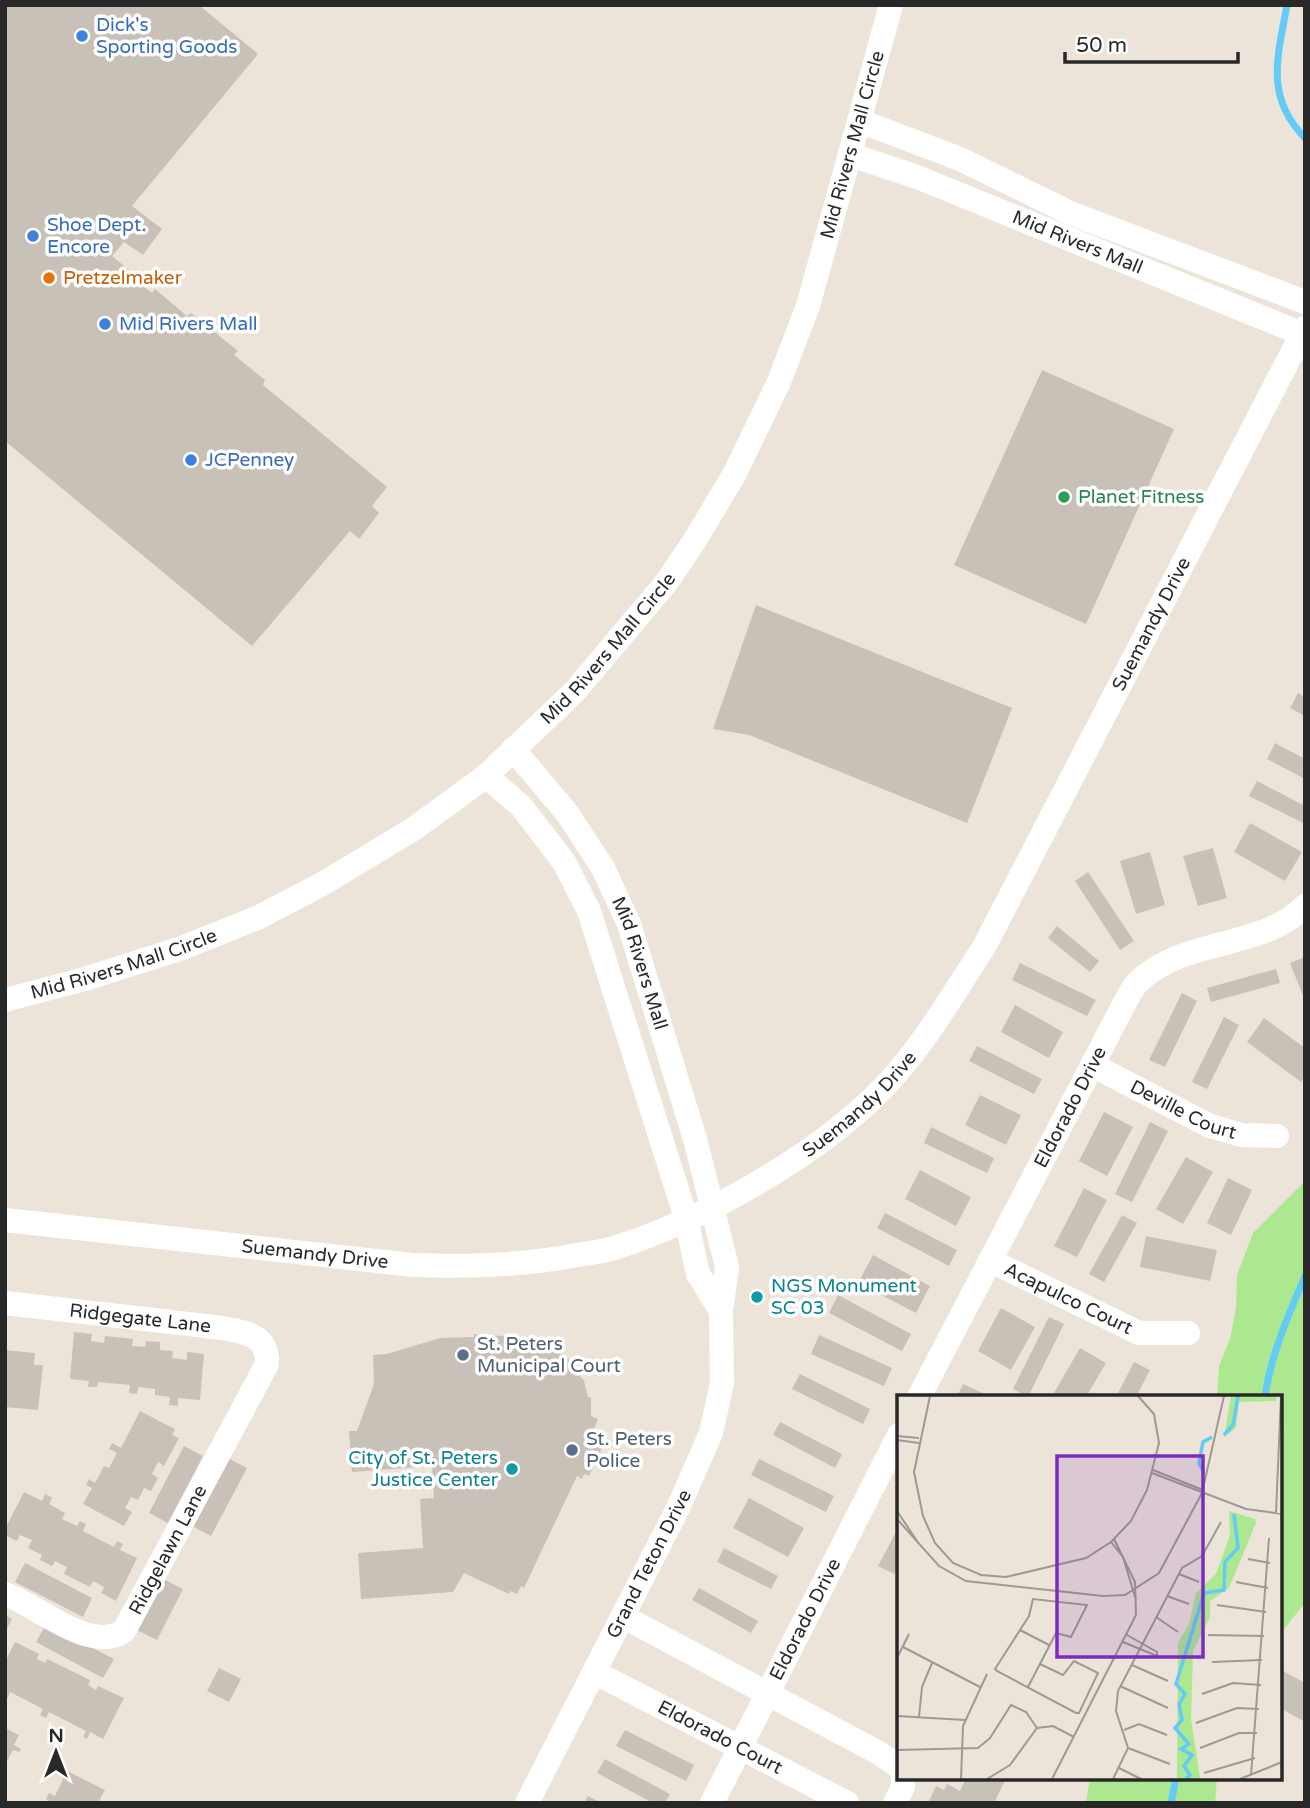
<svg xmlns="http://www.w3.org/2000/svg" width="1310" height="1808" font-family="'Varela Round',sans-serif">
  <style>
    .green { fill: #abe890 }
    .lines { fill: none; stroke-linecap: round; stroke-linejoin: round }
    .stream { stroke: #62cbf7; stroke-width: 7 }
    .building { fill: #c7c1b8 }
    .minor { stroke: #fff; stroke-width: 24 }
    .shop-dot { fill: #3f7fe0; stroke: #fff; stroke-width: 2.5 }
    .food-dot { fill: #e8710a; stroke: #fff; stroke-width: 2.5 }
    .leisure-dot { fill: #2e9e5b; stroke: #fff; stroke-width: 2.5 }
    .culture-dot { fill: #0f9aa8; stroke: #fff; stroke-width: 2.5 }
    .service-dot { fill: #5c6f8a; stroke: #fff; stroke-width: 2.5 }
    .labels { text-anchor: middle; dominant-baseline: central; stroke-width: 7; stroke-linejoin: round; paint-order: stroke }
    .shop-label { font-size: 19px; fill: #366cbe; stroke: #fff; text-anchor: start }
    .street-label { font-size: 19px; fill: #282828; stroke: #fff }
    .food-label { font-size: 19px; fill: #c56008; stroke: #fff; text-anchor: start }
    .leisure-label { font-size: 19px; fill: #27864d; stroke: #fff; text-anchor: start }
    .culture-label { font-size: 19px; fill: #0d838f; stroke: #fff; text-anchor: start }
    .service-label { font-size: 19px; fill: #4e5e75; stroke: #fff; text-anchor: start }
    .inset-river { fill: none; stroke: #62cbf7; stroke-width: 3.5 }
    .inset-road { fill: none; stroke: #9e9992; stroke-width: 2 }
    .view { fill: #7b2cbf; fill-opacity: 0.15; stroke: #7b2cbf; stroke-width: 3.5 }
    .inset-edge { fill: none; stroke: #282828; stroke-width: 3.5 }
  </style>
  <rect width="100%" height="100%" fill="#ece4d8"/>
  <!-- green -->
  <path class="green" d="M1305,1181v422l-25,31v-237h-63l2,-31 11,-27 6,-31 1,-33 16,-42z
    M1090,1778h127l-2,25h-129z"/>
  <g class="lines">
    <!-- stream -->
    <path class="stream" d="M1287,5c-9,51 -23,91 18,133
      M1265,1397c6,-43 23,-81 40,-121
      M1171,1803l5,-25"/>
  </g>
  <!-- building -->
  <path class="building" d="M5,5h194l59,49 -126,152 30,23 -19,26 -19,-13 -12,14 17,14 -3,4 26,19 3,-4 32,27 4,-3 47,38 -4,4 31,25 -2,5 124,102 -15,19 7,7 -20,26 -9,-8 -98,115 -247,-205z
    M1042,370l132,59 -88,195 -132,-59z
    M756,605l256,103 -45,115 -218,-88 -36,-6z
    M1298,693l7,4v19l-15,-8z
    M1275,743l30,16v20l-38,-20z
    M1257,781l48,25v18l-56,-28z
    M1250,823l52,29 -17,29 -51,-29z
    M1213,848l14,50 -29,8 -15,-50z
    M1150,852l15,53 -29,9 -16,-53z
    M1088,872l46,69 -14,9 -45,-69z
    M1057,926l42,35 -9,11 -42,-34z
    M1305,957v44l-15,-38z
    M1020,963l76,37 -9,16 -75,-36z
    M1276,969l4,14 -69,19 -4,-14z
    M1182,993l15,8 -32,66 -16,-7z
    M1015,1005l48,27 -14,26 -48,-26z
    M1224,1017l15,8 -32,64 -15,-7z
    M1264,1018l41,30v29l-4,5 -54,-40z
    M977,1046l65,33 -8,15 -65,-33z
    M980,1095l41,20 -15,30 -41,-20z
    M1104,1112l29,15 -26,49 -28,-15z
    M1150,1122l18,9 -36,71 -17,-8z
    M931,1127l63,31 -7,15 -63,-30z
    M1186,1157l27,15 -30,52 -27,-15z
    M920,1170l51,27 -15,29 -51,-27z
    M1228,1178l24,12 -21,45 -24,-12z
    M1084,1188l23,12 -30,57 -23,-11z
    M885,1213l72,37 -8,16 -72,-38z
    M1122,1215l15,8 -33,59 -15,-8z
    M1146,1236l71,14 -7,31 -70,-14z
    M873,1255l57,31 -14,27 -58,-30z
    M838,1295l73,39 -9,17 -73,-38z
    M1001,1308l34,19 -24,43 -33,-19z
    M1049,1317l15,7 -36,73 -15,-8z
    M74,1332l18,2 -1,7 13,2 1,-7 28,3 -1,7 13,1 1,-6 14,1v8l13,1 -1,7 15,2v-8l17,2 -4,46 -22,-2v8l-9,-1 1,-8 -15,-2v-6l-17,-2 -1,7 -8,-1 1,-8 -32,-3 -1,5h-9l1,-6 -19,-2z
    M474,1334l29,2 36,8 17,-2v9l14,9 -1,2 15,19 4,16h3v19l7,3 -5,12 9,5 -2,4 5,2 -16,34 -5,-2 -2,5 -5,-3 -53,112 -3,-2 -4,8 -7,-3 -1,3 -45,-21 -11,19 -92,7 -3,-46 65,-5 -3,-49 14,-1 -2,-32 -80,6 -3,-41h8l17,-47 -1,-29 14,-1 53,-16 34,-1z
    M819,1335l73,33 -8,18 -73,-32z
    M1080,1348l26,15 -20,34h-25l-7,-4z
    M5,1350l30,3 -1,12h9l-5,45 -33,-3z
    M1134,1362l16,8 -14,27h-20z
    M800,1374l70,35 -7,15 -71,-35z
    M963,1384l28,13h-34z
    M140,1411l35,18 -3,6 7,3 -15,28 -6,-4 -6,12 6,4 -7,13 -7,-3 -6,12 -7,-3 -6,11 7,4 -8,14 -41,-22 9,-16 -6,-3 3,-6 6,4 9,-17 5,2 8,-15 -8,-4 3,-6 9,5z
    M780,1422l62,32 -7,14 -62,-33z
    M184,1446l19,10 -35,67 -19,-10z
    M226,1457l21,11 -36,68 -21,-11z
    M759,1459l75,37 -8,16 -75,-37z
    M24,1492l18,9 3,-7 7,4 -3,6 16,9 -3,6 15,7 3,-5 6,3 -3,7 31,16 3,-6 6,3 -3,6 17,8 -21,43 -15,-8 3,-6 -11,-6 -3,6 -26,-13 3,-7 -12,-6 -3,5 -12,-6 2,-5 -14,-7 4,-8 -12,-5 -3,6 -12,-6v-6z
    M749,1498l55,30 -16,29 -55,-29z
    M899,1526v39l-5,9 -16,-8z
    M724,1548l54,28 -7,13 -54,-27z
    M25,1563l67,35 -9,19 -68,-35z
    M163,1579l20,10 -26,51 -20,-10z
    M699,1588l59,33 -7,12 -59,-33z
    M5,1615l7,4 -7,13z
    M46,1624l68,35 -11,19 -67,-36z
    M15,1642l24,12 -2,5 8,4 2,-4 43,21 -2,5 8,5 2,-4 26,12 -21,41 -13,-7 -3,7 -4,-2 3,-6 -37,-19 -3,6 -6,-3 3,-6 -33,-17 -2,6 -3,-1v-35z
    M219,1668l22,11 -12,23 -22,-11z
    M1283,1671l22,12v39l-25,-14v-32z
    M5,1728l14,7 -5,10 7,4 -2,3 -6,-2 -8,15z
    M625,1730l69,35 -8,16 -70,-35z
    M605,1759l65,35 -5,9h-12l-56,-30z
    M67,1771l38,19 -7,13h-47l-5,-4 3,-6 6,3z
    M966,1778h40l-12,25h-66l8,-17 8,4 3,-6 13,7z
    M588,1796l14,7h-18z"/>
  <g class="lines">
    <!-- minor -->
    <g class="minor">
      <path d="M860,121l100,38 110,54 235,89"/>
      <path id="s1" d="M851,155l66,22 388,158"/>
      <path id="s2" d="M513,749l54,64 36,55 26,56 66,215 32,128 -6,44 1,72 -11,50 -33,75 -151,295"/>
      <path d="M486,776l35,30 43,56 25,49 97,307 12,56 23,37"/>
      <path id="s3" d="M5,1000l80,-21 97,-31 75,-30 67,-35 91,-55 71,-52 89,-85 91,-108 29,-43 39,-65 44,-91 30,-78 83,-301"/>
      <path id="s4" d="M1092,1065l118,61 32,9 35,1"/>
      <path id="s5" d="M5,1220l408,45c55,2 109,1 164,-10 12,-2 25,-3 37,-7 91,-29 205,-93 271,-162 40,-42 68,-92 99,-139l321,-619"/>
      <path id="s6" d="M991,1261l148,72h49"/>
      <path id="s7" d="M5,1303l218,25c24,5 45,7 44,36l-143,267c-34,23 -85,-25 -119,-37"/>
      <path id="s8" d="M919,1397l202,-387c5,-9 10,-21 17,-28 46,-45 124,-32 167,-76"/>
      <path d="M624,1617l255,136 20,14"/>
      <path id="s9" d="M594,1672l253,131"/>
      <path id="s10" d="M712,1803l187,-368"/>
      <path d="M895,1803l8,-16v-9"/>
    </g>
  </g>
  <!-- markers -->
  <g class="shop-dot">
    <circle cx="82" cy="36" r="7"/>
    <circle cx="33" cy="236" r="7"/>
    <circle cx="105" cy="324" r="7"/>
    <circle cx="191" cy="460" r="7"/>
  </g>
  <circle class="food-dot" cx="49" cy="278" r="7"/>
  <circle class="leisure-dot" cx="1064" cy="497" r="7"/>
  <g class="culture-dot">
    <circle cx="757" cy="1297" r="7"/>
    <circle cx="512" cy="1469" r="7"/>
  </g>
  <g class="service-dot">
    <circle cx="463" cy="1355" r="7"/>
    <circle cx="572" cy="1450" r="7"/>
  </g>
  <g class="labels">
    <!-- shop labels -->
    <g class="shop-label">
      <text x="96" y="25">Dick's<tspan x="96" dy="22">Sporting Goods</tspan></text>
      <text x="47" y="225">Shoe Dept.<tspan x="47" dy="22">Encore</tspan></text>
      <text x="119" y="324">Mid Rivers Mall</text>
      <text x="205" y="460">JCPenney</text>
    </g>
    <!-- street labels -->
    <g class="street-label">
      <text stroke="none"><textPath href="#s3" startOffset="1279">Mid Rivers Mall Circle</textPath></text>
      <text stroke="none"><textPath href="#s1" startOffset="243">Mid Rivers Mall</textPath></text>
      <text stroke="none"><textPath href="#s5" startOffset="1466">Suemandy Drive</textPath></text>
      <text stroke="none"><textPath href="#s3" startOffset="712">Mid Rivers Mall Circle</textPath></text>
      <text stroke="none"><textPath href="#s3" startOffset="124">Mid Rivers Mall Circle</textPath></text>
      <text stroke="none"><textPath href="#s2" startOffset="252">Mid Rivers Mall</textPath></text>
      <text stroke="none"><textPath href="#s5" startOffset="900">Suemandy Drive</textPath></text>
      <text stroke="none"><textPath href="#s8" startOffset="327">Eldorado Drive</textPath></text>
      <text stroke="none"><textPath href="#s4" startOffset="102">Deville Court</textPath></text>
      <text stroke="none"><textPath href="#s5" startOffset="312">Suemandy Drive</textPath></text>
      <text stroke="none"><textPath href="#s6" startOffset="86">Acapulco Court</textPath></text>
      <text stroke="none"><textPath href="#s7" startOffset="136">Ridgegate Lane</textPath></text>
      <text transform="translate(168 1550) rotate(-62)">Ridgelawn Lane</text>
      <text transform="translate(649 1564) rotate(-63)">Grand Teton Drive</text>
      <text stroke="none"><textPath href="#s10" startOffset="206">Eldorado Drive</textPath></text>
      <text stroke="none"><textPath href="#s9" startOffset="142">Eldorado Court</textPath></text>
    </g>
    <!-- food labels -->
    <g class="food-label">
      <text x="63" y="278">Pretzelmaker</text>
    </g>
    <!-- leisure labels -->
    <g class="leisure-label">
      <text x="1078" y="497">Planet Fitness</text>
    </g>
    <!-- culture labels -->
    <g class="culture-label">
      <text x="771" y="1286">NGS Monument<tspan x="771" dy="22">SC 03</tspan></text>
      <text x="498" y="1458" text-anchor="end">City of St. Peters<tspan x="498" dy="22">Justice Center</tspan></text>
    </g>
    <!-- service labels -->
    <g class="service-label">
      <text x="477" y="1344">St. Peters<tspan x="477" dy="22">Municipal Court</tspan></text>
      <text x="586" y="1439">St. Peters<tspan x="586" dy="22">Police</tspan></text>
    </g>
  </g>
  <!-- overview -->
  <g transform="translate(897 1395)">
    <rect width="385" height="385" fill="#ece4d8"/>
    <path d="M334,1h45v5l-37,1 -3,26 -12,9zM332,116l26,8 1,4 -27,65 -19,13v16l-17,34 -2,68 9,59 -23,1 1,-136 11,-19 7,-31 20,-19 14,-39z" fill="#abe890"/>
    <path class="inset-river" d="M327,40l9,-10 5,-29M307,78l-5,-10 4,-21 9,-5M289,384l4,-4 -6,-9 8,-11 -11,-6 8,-5 -14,-16 7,-8 -3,-16 6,-10 -9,-10 28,-91 20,-3 1,-28 13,-14 -4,-34"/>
    <path class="inset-road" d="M33,1l-16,76 9,44 12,27 18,20 28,12 25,2 80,-19 25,-16 20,-21 16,-31 12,-47 -5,-29 -16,-18M0,41l22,2M0,45l22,3M256,75l50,20M255,78l94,36 36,5M0,116l22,33M379,118l5,-117M0,124l42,47 27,15 137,15 22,-1 34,-22 43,-80 22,-97M214,147l12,15 13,43M351,164l22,4M282,179l20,8M339,187l32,6M270,201l22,8M320,210l49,7M259,222l22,15M123,235l29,15M311,240l56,1M226,247l34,14v-4l-30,-17M6,252l77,40M0,263l12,-24M315,267l50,-2M235,270l36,16M223,291l48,22M131,292l28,-54 15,4 16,-32 -54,-6 -4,17 -34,53 2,2 79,42h3l19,-40 -24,-12 -11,14 -23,-11M305,299l31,-11 28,2M0,321l68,4M22,322l3,-30 10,-24M299,328l41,-15 22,1M227,335l15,-6 28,11M231,353l42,16M303,353l39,-15h18M0,355l81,-2 12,-10 21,-33 15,7 11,16M222,373l22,11M307,378l51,-15M354,380l18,-237M64,384l2,-53 24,-52M90,384l23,-14 27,-37 16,-2 21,11M155,384l84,-164 -1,-33 -21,-43M216,384l15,-31 -12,-37 2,-20 64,-123 20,-12 19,-34M343,384l42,-17"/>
    <path class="view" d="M160,61h146v201h-146z"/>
    <rect width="385" height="385" class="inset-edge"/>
  </g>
  <!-- border -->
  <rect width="1310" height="1808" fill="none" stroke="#282828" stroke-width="14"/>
  <!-- north arrow -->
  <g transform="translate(56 1752)" stroke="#ffffff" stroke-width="5" paint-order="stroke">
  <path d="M0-5L12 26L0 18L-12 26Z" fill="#282828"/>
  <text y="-10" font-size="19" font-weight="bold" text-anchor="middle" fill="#282828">N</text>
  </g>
  <!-- scale -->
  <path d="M1065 52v10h173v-10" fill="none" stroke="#282828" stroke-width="3.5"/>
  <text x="1076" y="52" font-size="21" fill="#282828" stroke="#ffffff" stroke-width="5" paint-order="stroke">50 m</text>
</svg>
